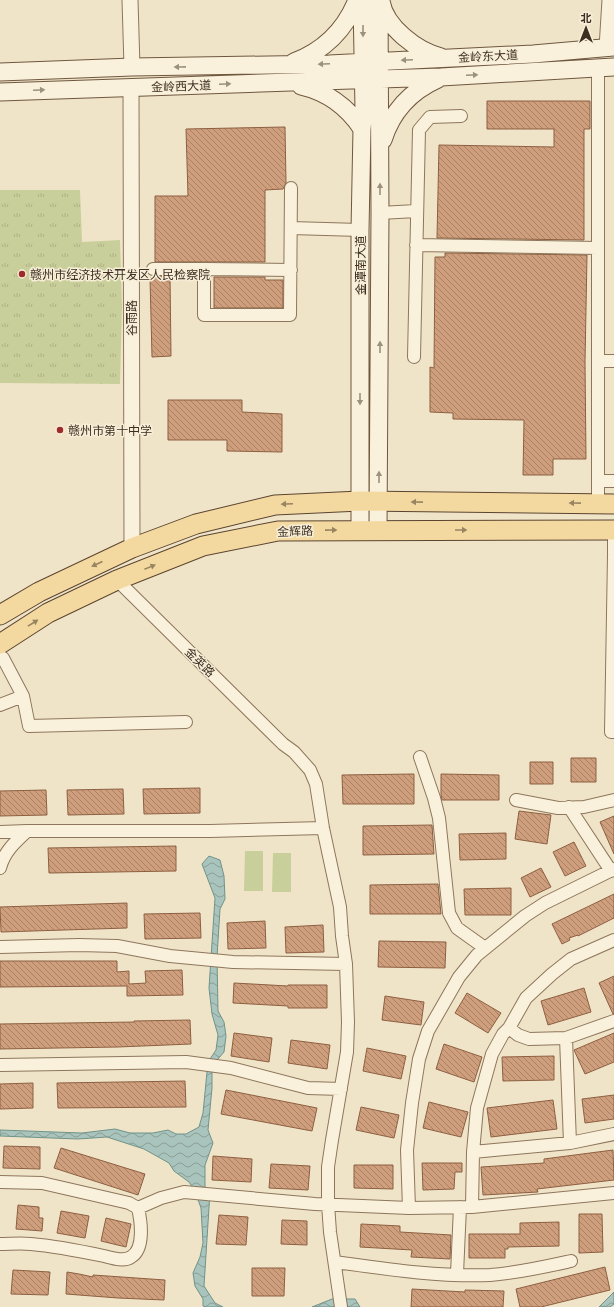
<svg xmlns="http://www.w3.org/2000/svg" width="614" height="1307" font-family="'Libre Baskerville','Noto Sans SC',serif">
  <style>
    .grass { fill: url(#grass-tufts) }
    .garden { fill: #c9cf9b }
    .water { fill: url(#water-waves); stroke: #6f938a }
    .building { fill: url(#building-back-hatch); stroke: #8d5f41 }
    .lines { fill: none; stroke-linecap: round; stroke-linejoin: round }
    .minor-casing { stroke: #8d765c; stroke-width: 14 }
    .tertiary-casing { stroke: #8d765c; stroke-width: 17 }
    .secondary-casing { stroke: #6f573f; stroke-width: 19 }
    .primary-casing { stroke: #5b4430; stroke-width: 21 }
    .minor { stroke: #faf1dc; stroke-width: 12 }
    .tertiary { stroke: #faf1dc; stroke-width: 15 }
    .secondary { stroke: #faf1dc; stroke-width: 17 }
    .primary { stroke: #f3d9a0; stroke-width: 19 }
    .oneway { fill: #9c907e }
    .oneway2 { fill: #988460 }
    .poi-dot { fill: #9e2a2b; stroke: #f7eed8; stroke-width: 1.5 }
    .labels { text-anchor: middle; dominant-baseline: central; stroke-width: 3; stroke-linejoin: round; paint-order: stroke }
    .street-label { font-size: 12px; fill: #3d2e20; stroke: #f7eed8 }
    .poi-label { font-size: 12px; fill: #3d2e20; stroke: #f7eed8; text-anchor: start }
  </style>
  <defs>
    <pattern id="grass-tufts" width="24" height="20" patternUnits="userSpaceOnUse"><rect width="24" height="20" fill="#c9cf9b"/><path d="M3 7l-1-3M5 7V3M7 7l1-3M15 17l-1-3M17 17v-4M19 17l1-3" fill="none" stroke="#aeb285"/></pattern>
    <pattern id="water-waves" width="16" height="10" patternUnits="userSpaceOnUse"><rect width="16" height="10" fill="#a9c4bc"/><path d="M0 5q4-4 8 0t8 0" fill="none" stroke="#8ba098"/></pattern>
    <pattern id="building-back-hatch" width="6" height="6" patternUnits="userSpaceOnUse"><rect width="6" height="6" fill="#cf9f7d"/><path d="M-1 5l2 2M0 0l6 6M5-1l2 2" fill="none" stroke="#a98266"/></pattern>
  </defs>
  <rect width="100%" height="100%" fill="#f0e4c8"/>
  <!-- grass -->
  <path class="grass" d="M0,190h80l2,52 38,-2 2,67 -2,77 -120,-1z"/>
  <!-- garden -->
  <path class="garden" d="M245,851h18v40h-19z
    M273,853h18v39h-19z"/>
  <!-- water -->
  <path class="water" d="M209,856l11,4 4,16 1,23 -5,10 -3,48 1,54 6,11 2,14 -2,16 -12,14v22l-4,42 5,13 -8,22v22l5,5 -6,94 11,17 8,4h-17l-3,-1v-7l-8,-13 -2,-13 7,-16 3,-14 -2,-35 -6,-17 -6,-9 -15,-11 -5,-8 -25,-14 -37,-12 -29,2 -78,-3v-6l82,3 33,-4 15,4h23l15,-3 8,4h10l13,-7 4,-14 5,-51 8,-12 2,-15 -6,-21 -3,-26 6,-90 -13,-34z
    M614,1292v12l-4,3h-11z
    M332,1299h23l5,8h-48z"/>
  <!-- building -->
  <path class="building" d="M487,101h103v28h-6v111l-147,-2 2,-93 115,2v-18h-67z
    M285,127l1,56 -3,6 -18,1v72h-110v-66h33l-2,-67z
    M445,253l142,2 -2,107 1,97h-33v16h-30l1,-55 -71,-1v-6l-23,-1v-45l4,1 1,-111h10z
    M155,276h15l1,80 -19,1 -2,-79h5z
    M214,277h51v3h18v28h-69z
    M168,400h74v12l40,2v38l-55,-1v-11h-59z
    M571,758h25v24h-25z
    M530,762h23v22h-23z
    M414,774v30h-71l-1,-29z
    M441,774l58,1v25h-57l-1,-5z
    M200,788v25l-56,1 -1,-25z
    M123,789l1,25 -56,1 -1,-25z
    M46,790l1,25 -47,1v-25z
    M519,811l32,4 -4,29 -32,-5z
    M614,816v38l-14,-32z
    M432,825l2,29 -71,1v-29z
    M506,833v26l-46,1 -1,-26z
    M574,842l12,24 -21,10 -12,-24z
    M176,846v25l-127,2 -1,-25z
    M541,868l10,19 -21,10 -9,-19z
    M438,884l3,30h-71v-29z
    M511,888v27h-46l-1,-26z
    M614,894v24l-36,18v-1l-9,3 1,2 -8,4 -10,-20z
    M127,903v25l-126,4 -1,-25z
    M200,913l1,25 -56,1 -1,-25z
    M265,921l1,27 -38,1 -1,-26z
    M323,925l1,27 -38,1 -1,-26z
    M379,941l67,1 -1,26 -67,-1z
    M0,961h117v11l12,-1v13l17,-1 -1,-12 37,-1 1,25 -56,1v-10l-127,1z
    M614,976v38h-1l-14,-31z
    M234,983l54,3v-1h39v23h-39v-2l-55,-3z
    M584,988l7,24 -43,13 -7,-24z
    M467,993l34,20 -13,20 -33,-20z
    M385,996l39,6 -3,23 -39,-5z
    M190,1020l1,24 -73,3 -118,2v-25l134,-2v-1z
    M234,1033l38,5 -3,24 -38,-6z
    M614,1033v29l-29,12 -11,-24z
    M291,1040l39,5 -3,24 -39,-6z
    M444,1044l38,13 -8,25 -38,-13z
    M367,1048l39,8 -5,23 -38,-8z
    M554,1056v24l-51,1 -1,-24z
    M185,1081l1,26 -128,1 -1,-25z
    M33,1083v25l-33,1v-25z
    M226,1090l91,18 -5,23 -91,-17z
    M614,1095v24l-29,4 -3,-24z
    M553,1100l4,29 -66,8 -4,-29z
    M429,1102l39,10 -7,25 -38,-9z
    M361,1107l38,8 -5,23 -38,-8z
    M4,1146l36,1v22l-37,-1z
    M61,1148l84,26 -7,21 -84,-27z
    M613,1150l1,30 -77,9 1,3 -55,3 -2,-28 63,-4v-4z
    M213,1156l39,3 -1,23 -39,-2z
    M422,1163h40v9h-7l-1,17 -31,1z
    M271,1164l39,2 -2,24 -39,-2z
    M354,1165h39v24l-39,-1z
    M18,1205l21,2v11h4l-1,13 -26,-2z
    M61,1211l28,5 -4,22 -28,-5z
    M579,1214h23l1,38 -24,1z
    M219,1215l29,2 -2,28 -30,-1z
    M106,1218l25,6 -5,23 -25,-6z
    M282,1220l25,1v24l-26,-1z
    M559,1222v24l-51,1v2h-3v9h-36v-24h51v-11z
    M361,1224l39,2v6l51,3 -1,24 -39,-2 1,-7 -52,-3z
    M605,1267l5,23 -69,17h-21l-4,-18z
    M252,1268h33l-1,28h-32z
    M13,1270l37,2 -2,23 -37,-1z
    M67,1272l12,2 14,3v-2l72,5 -1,20 -46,-2 -52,-4z
    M412,1289l53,3v-2l39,1 -1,16h-92z"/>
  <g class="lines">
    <!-- minor casing -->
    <g class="minor-casing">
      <path id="minor" d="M380,213l36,-2
        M291,228l69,2
        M416,245l182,3
        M153,269h51l87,1
        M204,269v46h86l1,-127
        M414,357l5,-227 11,-13 31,-1
        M598,361h16
        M598,481h16
        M598,504v-436
        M614,530v24
        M614,555l-3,177h3
        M117,580l166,164 11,8 16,18 6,14 7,44 17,79 2,29 4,28 2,58 -1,30 -15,88 -4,27v37l2,28 11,75
        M0,656l3,2 20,38 -23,9
        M23,696l6,30 157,-4
        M420,757l14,41 5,20 10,95 8,15 28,20
        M516,800l42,8 26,-1 30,-7
        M569,807l42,64
        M0,832l27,-1
        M0,868c4,-16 15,-26 27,-37h183l113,-3
        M0,947l79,-2 38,1 53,10 63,6 113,2
        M509,1028l9,7 11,4 37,-1 48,-17
        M566,1038l4,105
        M0,1065l186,-3 45,6 77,20 33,1
        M473,1152l97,-9 44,-9
        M0,1182l42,1 87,20 9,5c3,13 7,41 -7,49 -7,5 -19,1 -27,-1 -24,-5 -49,-10 -73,-12 -10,-1 -21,0 -31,0
        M472,1207l1,-55 4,-44 15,-54 11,-20 6,-6 17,-30 26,-24 19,-15 43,-19
        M138,1208l23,-10 23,-6 131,12 94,4 63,-1 142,-14
        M409,1208l-2,-58 5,-47 7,-44 9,-28 31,-54 18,-22 48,-39 20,-13 69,-34
        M335,1262c51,7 103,15 155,13 28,-2 54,-8 81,-14
        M457,1274l3,-67"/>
    </g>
    <!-- tertiary casing -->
    <g class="tertiary-casing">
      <path id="tertiary" d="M130,0l2,67
        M607,48l3,-48
        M131,87l1,461"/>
    </g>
    <!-- secondary casing -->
    <g class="secondary-casing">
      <path id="secondary" d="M381,1c4,26 36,50 60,56
        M294,62c29,-11 51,-32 63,-62
        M0,72l132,-5 197,-3 204,-10 81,-7
        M301,86c26,6 46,20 61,43
        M0,92l441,-15 173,-10
        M383,140c9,-29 28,-49 55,-61
        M360,530v-300l2,-101 2,-19 -2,-110
        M378,530l2,-317 -1,-213"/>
    </g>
    <!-- primary casing -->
    <g class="primary-casing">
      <path id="primary" d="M0,615l39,-23 93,-44 64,-24 79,-19 85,-4 254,3
        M0,644l48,-31 69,-33 86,-34 75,-15 336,-1"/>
    </g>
    <!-- minor -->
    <use href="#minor" class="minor"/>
    <!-- tertiary -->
    <use href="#tertiary" class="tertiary"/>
    <!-- secondary -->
    <use href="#secondary" class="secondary"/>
    <!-- primary -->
    <use href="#primary" class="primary"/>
  </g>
  <!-- one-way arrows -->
  <defs><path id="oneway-solid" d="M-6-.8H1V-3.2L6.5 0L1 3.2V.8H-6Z"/></defs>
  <g class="oneway">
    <use href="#oneway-solid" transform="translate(363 31) rotate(90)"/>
    <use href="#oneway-solid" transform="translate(407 60) rotate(178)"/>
    <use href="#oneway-solid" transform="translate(324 64) rotate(178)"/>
    <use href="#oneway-solid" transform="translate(180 67) rotate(179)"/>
    <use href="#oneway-solid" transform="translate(472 75) rotate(-3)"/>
    <use href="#oneway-solid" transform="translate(225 84) rotate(-2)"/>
    <use href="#oneway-solid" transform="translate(39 90) rotate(-2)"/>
    <use href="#oneway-solid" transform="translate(380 189) rotate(-90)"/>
    <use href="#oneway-solid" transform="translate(380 347) rotate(-90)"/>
    <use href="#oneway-solid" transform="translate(360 399) rotate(90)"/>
    <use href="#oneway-solid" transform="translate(379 477) rotate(-90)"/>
  </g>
  <g class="oneway2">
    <use href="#oneway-solid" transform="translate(417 502) rotate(-179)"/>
    <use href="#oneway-solid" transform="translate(575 503) rotate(-179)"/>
    <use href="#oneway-solid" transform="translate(287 504) rotate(177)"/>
    <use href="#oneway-solid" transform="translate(331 530) rotate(-1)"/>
    <use href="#oneway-solid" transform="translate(461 530)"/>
    <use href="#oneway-solid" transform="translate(97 564) rotate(155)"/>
    <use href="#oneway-solid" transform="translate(150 567) rotate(-22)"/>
    <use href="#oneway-solid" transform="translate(33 623) rotate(-32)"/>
  </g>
  <!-- markers -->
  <g class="poi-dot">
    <circle cx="22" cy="274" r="4"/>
    <circle cx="60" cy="430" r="4"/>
  </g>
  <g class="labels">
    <!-- street labels -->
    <g class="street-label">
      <text transform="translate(488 56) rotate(-3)">金岭东大道</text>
      <text transform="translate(181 86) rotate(-2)">金岭西大道</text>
      <text transform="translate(360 265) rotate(-90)">金潭南大道</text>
      <text transform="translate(131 318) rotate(-90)">谷雨路</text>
      <text transform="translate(295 531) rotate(-2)">金辉路</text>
      <text transform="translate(200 662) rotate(44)">金英路</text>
    </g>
    <!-- poi labels -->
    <g class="poi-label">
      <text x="30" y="274">赣州市经济技术开发区人民检察院</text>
      <text x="68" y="430">赣州市第十中学</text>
    </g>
  </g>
  <!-- north arrow -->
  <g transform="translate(586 28)" stroke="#f7eed8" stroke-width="3" paint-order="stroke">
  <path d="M0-3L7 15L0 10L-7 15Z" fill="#3d2e20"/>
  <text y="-6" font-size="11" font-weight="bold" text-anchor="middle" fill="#3d2e20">北</text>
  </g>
</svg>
